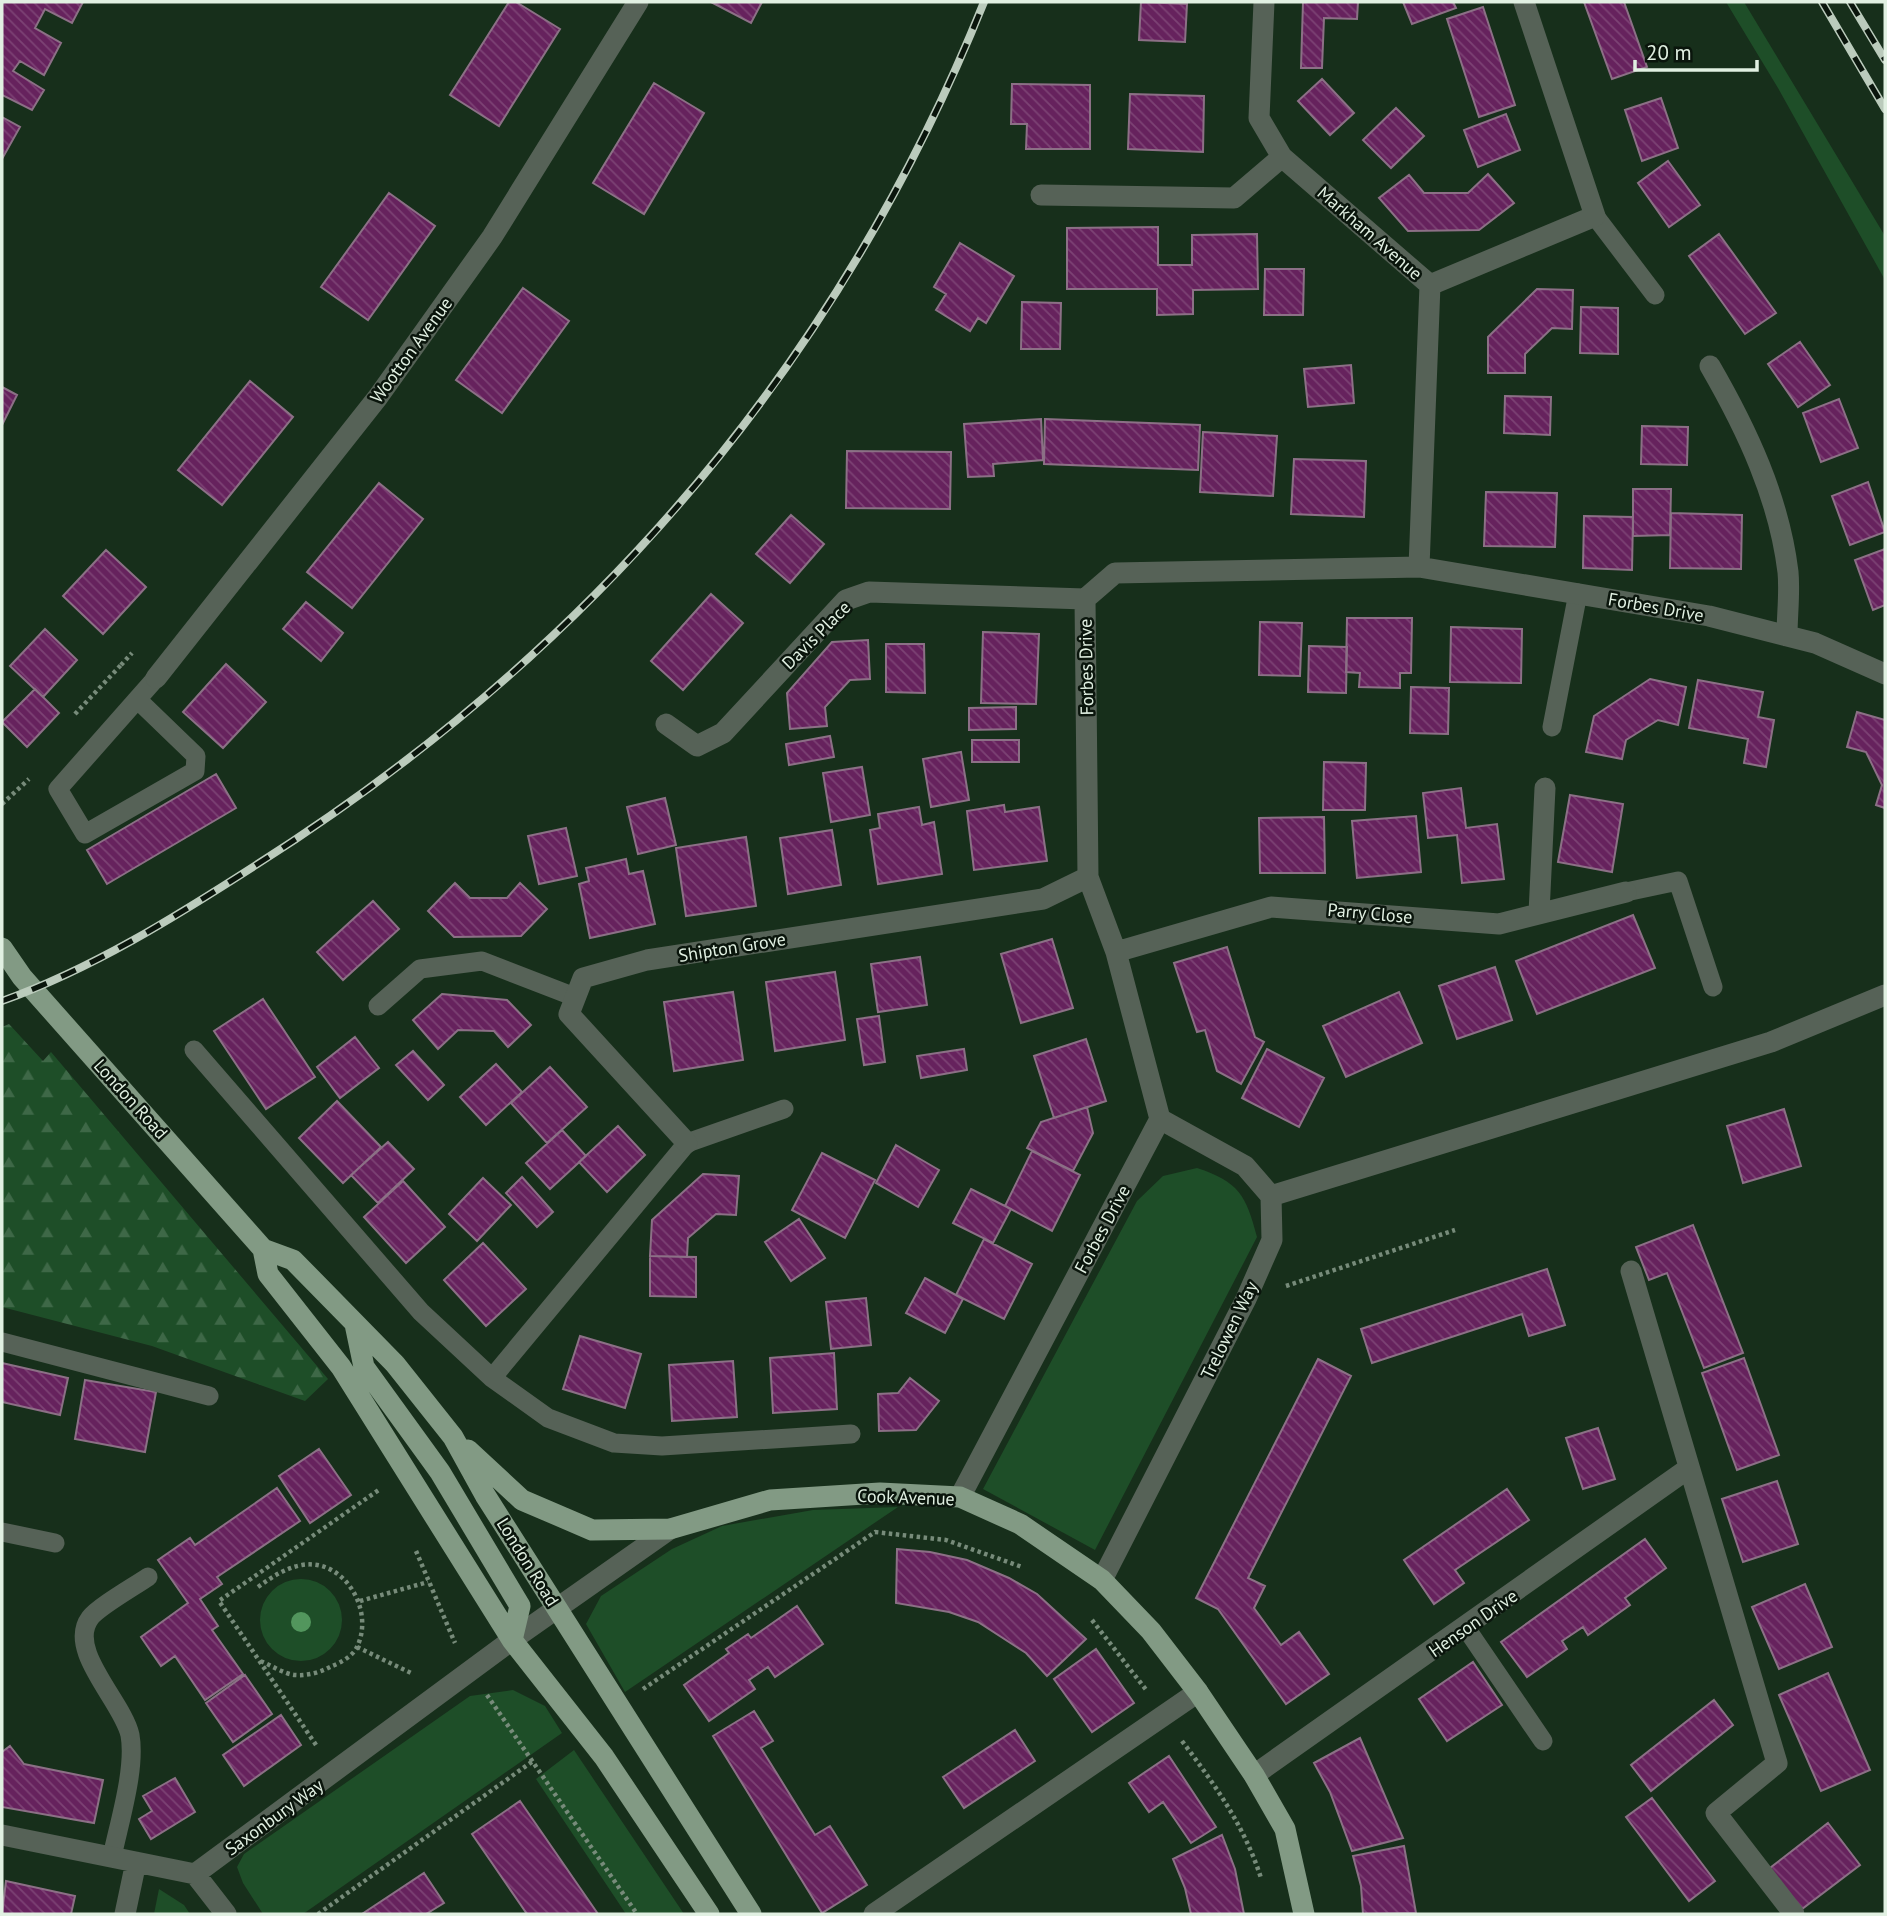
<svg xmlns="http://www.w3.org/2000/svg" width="1887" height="1916" font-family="'PT Sans',sans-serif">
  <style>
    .green { fill: #1e4e28 }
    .forest { fill: url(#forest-firs) }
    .building { fill: url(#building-back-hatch); stroke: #8c7086; stroke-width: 2 }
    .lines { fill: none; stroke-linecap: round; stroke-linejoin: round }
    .path { stroke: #778b7a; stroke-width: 4.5; stroke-dasharray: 3.5 3.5; stroke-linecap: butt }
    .lane { stroke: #566257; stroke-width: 19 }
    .street { stroke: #566257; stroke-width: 21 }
    .primary { stroke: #829a84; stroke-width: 21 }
    .rail-casing { stroke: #bbcbbc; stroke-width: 8 }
    .rail { stroke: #0a150c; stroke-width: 5; stroke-dasharray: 16; stroke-linecap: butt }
    .tree { fill: #52965d }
    .labels { text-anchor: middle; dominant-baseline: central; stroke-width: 5; stroke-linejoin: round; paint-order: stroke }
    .street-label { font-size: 18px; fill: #e1f0e2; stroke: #0a150c }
  </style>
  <defs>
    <pattern id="forest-firs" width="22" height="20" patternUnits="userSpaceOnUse" patternTransform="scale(1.75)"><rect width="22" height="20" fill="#1e4e28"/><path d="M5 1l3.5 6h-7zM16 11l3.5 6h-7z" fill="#3e6847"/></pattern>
    <pattern id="building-back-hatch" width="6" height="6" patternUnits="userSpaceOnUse" patternTransform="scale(1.75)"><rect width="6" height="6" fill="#66225d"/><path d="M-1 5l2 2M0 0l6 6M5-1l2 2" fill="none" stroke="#7c4274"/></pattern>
  </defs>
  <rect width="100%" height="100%" fill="#172f1b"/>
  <!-- green -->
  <path class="green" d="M1726,2h18l141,234v44l-107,-192z
    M1197,1168c42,14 49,27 60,69l-162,313 -112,-61 154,-288 26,-25z
    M898,1507l-273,185 -39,-68 15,-28 71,-47 50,-23 91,-16z
    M260 1620a41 41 0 1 1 82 0a41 41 0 1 1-82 0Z
    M513,1690l32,16 17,27 -259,181h-40l-20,-31 -6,-16 7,-13 226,-158z
    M574,1750l110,164h-58l-90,-135z
    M159,1889l25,16 6,9h-36z"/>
  <!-- forest -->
  <path class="forest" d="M9,1024l34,37 8,-9 277,327 -23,22 -153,-55 -150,-39v-280z"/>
  <!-- building -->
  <path class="building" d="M2,2h81l-11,21 -27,-14 -10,19 26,15 -17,32 -24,-14 -7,10 31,19 -12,20 -30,-15z
    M509,2h7l44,27 -61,97 -49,-31z
    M711,2h51l-11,21z
    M1141,2l46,2 -2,38 -46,-2z
    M1303,2h55l-1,17 -33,-1 -2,50h-21z
    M1403,2h50l3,6 -44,16z
    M1584,2h40l23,65 -35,12z
    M1483,7l32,98 -36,12 -32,-98z
    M1322,79l32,34 -24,22 -32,-34z
    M654,83l50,30 -60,101 -51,-31z
    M1012,84l78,1v64h-64l1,-25h-16z
    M1130,94l74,2 -1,56 -75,-3z
    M1661,98l17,50 -36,13 -17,-51z
    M1396,108l28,28 -33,32 -28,-28z
    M1506,114l14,36 -42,17 -14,-37z
    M2,117l18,10 -18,32z
    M1668,161l32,44 -31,22 -31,-44z
    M1488,174l26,29 -35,27 -71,1 -29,-33 30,-23 15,18h44z
    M389,193l46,33 -67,94 -47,-33z
    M1158,227v38h34v-30l65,-1 1,55 -65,1v24l-36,1v-26h-90v-61z
    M1719,234l57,79 -31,21 -56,-78z
    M960,243l54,33 -28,47 -8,-5 -8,13 -34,-21 10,-16 -12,-7z
    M1265,269h39l-1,46h-39z
    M523,288l46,33 -67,92 -46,-33z
    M1537,289l36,1 -1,39 -20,-1 -27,26v19h-37v-36z
    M1022,302l39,1 -1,46h-39z
    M1581,307l37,1v46l-38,-1z
    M1800,342l30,43 -32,22 -30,-43z
    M1351,365l3,38 -46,4 -4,-38z
    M250,381l43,36 -71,88 -44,-35z
    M2,387l15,8 -15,30z
    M1505,396l46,1 -1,38 -46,-2z
    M1839,399l19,49 -37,14 -18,-49z
    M1041,419l2,41 -50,4 1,12 -26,1 -4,-53z
    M1045,419l155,6 -2,45 -154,-6z
    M1642,426l46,1 -1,38 -46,-1z
    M1203,432l74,4 -4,60 -73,-4z
    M847,451l104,1 -1,57 -104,-1z
    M1294,459l72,2 -2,56 -73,-3z
    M1868,482l17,50 -35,13 -18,-49z
    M379,483l44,36 -71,89 -45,-36z
    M1633,489h38l-1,46 -37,1z
    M1486,492l71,1 -2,54 -71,-1z
    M1671,513l71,2 -1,54 -71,-1z
    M791,515l33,29 -34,39 -34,-29z
    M1584,516l49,1 -1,53 -49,-2z
    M1885,549v56l-12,5 -18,-50z
    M106,550l40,37 -43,47 -40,-38z
    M711,594l32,29 -60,67 -32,-29z
    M306,602l37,31 -22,28 -38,-32z
    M1347,618h65l-1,55h-11v15l-41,-1 1,-14 -14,-1z
    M1260,622l42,1 -2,53 -41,-1z
    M1451,627l71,2 -1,54 -71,-1z
    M45,629l32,31 -34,37 -33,-31z
    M983,632l56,2 -3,70 -55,-1z
    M868,640l2,39 -20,1 -25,27 2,19 -37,3 -3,-36 45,-51z
    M886,644h38l1,49 -39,-1z
    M1309,646l38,1 -1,46 -38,-1z
    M226,664l40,38 -43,46 -40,-36z
    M1650,679l36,8 -8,38 -20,-5 -32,20 -4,19 -36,-7 8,-36z
    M1698,680l65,12 -5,25 16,3 -8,47 -22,-4 4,-24 -59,-11z
    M1411,687l38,1 -1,46 -38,-1z
    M35,689l24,24 -32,34 -25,-25z
    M1016,707v22l-47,1v-22z
    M1857,712l28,8v88l-9,-3 6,-20 -16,-33 -19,-5z
    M830,736l4,21 -45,8 -3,-21z
    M972,740h47v22h-47z
    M961,752l8,48 -38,7 -8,-48z
    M1324,762l42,1 -1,47h-42z
    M862,767l8,48 -39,7 -8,-49z
    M216,774l20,34 -129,76 -20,-34z
    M1461,788l5,40 31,-4 7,55 -42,4 -5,-48 -29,3 -5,-45z
    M1570,795l53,9 -11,68 -54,-10z
    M665,798l11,47 -38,9 -11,-47z
    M1004,805l1,7 34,-5 8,54 -73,9 -7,-59z
    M919,807l3,18 12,-3 8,52 -64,10 -8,-54 10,-2 -2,-14z
    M1416,816l5,56 -64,6 -5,-57z
    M1324,817l1,56h-65l-1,-55z
    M566,828l11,48 -38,8 -11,-48z
    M832,830l9,55 -53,9 -8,-56z
    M746,837l10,69 -70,10 -10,-68z
    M626,859l3,15 14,-3 12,53 -65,14 -11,-54 10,-3 -3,-13z
    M455,883l15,15h37l13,-15 27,26 -26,27 -67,1 -26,-26z
    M373,901l26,28 -56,51 -26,-28z
    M1633,915l22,53 -118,46 -21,-53z
    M1052,939l21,69 -52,15 -20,-69z
    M1227,947l28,90 9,5 -23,42 -24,-13 -12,-41 -8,2 -23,-69z
    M920,957l7,48 -49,7 -7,-48z
    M1495,967l17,53 -55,19 -18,-53z
    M835,972l10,68 -70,11 -9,-69z
    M733,992l10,68 -69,11 -10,-69z
    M1399,992l23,51 -76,34 -23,-51z
    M442,994l65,6 24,25 -23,22 -14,-16 -36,-1 -20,19 -25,-29z
    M263,999l52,78 -49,32 -52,-78z
    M879,1016l6,46 -21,3 -7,-46z
    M355,1037l24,31 -39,30 -23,-31z
    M1086,1039l20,62 -52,17 -20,-62z
    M964,1049l3,21 -46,8 -4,-22z
    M1267,1049l57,29 -25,49 -57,-29z
    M413,1051l31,34 -16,15 -32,-35z
    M496,1064l26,28 -36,33 -26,-28z
    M550,1067l37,40 -40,36 -36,-40z
    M337,1101l44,46 -38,36 -44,-45z
    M1087,1107l6,26 -20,38 -46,-23 14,-26z
    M1784,1109l17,57 -58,17 -16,-57z
    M618,1126l27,29 -38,37 -28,-30z
    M562,1130l24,26 -36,33 -24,-26z
    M388,1142l26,27 -36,34 -27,-28z
    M896,1145l43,25 -21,37 -42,-24z
    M1032,1151l48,24 -28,56 -47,-25z
    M822,1153l53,27 -30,58 -53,-28z
    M703,1174l36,2 -3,39 -20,-1 -28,24 -1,19 -37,-1 2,-36z
    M522,1177l31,35 -16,15 -31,-34z
    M483,1178l28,27 -34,36 -28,-27z
    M403,1181l42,46 -39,36 -42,-46z
    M971,1189l40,20 -18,34 -40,-20z
    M799,1219l26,39 -34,23 -26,-39z
    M1693,1225l50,128 -39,15 -37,-95 -18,7 -13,-33z
    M984,1239l48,25 -28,55 -48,-24z
    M483,1243l43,46 -40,37 -42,-46z
    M650,1256l46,1v40l-46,-1z
    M1547,1269l18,56 -36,11 -7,-22 -150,49 -11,-34z
    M925,1278l38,21 -18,34 -39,-20z
    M866,1298l5,47 -40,4 -5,-47z
    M580,1336l61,18 -16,54 -62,-19z
    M834,1353l3,56 -64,4 -3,-55z
    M1744,1358l35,97 -42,15 -35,-97z
    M1318,1359l33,17 -103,202 17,8 -11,22 27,37 18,-13 30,42 -43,30 -68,-95 -22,-11z
    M733,1361l4,56 -65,4 -3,-56z
    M2,1363l66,15 -8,37 -58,-13z
    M910,1378l29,23 -23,29 -37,1 -1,-37 20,-1z
    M85,1380l71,12 -11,60 -70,-13z
    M1598,1428l17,51 -32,10 -17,-51z
    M319,1449l32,46 -41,28 -31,-47z
    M1777,1481l21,63 -55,18 -21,-63z
    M277,1488l23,33 -83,56 5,7 -22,15 18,27 -6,4 31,44 -38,26 -30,-44 -14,10 -20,-29 47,-34 -30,-43 32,-22 5,7z
    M1507,1489l22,31 -74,50 9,13 -30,21 -30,-44z
    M1645,1539l21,29 -41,30 5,7 -42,30 -5,-8 -21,14 5,8 -40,28 -26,-35z
    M897,1549l33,3 37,8 42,18 28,16 49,45 -39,37 -21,-23 -48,-31 -29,-10 -53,-9z
    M1805,1584l27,63 -53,22 -27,-62z
    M797,1606l26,38 -48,33 -7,-10 -19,13 6,9 -46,32 -25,-36 45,-32 -3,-4 22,-15 3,4z
    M1096,1649l38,54 -42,29 -38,-53z
    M1473,1662l29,43 -55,36 -28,-42z
    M1828,1673l42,97 -49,21 -42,-96z
    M245,1675l27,39 -39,28 -27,-39z
    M1714,1700l19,25 -82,66 -20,-26z
    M754,1711l19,30 -12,7 54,87 15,-9 37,59 -45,28 -109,-177z
    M281,1715l20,30 -57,41 -21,-31z
    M1015,1730l20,31 -71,47 -21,-31z
    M1360,1738l43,100 -51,13 -22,-59 -16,-29z
    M10,1746l14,18 79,16 -9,43 -92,-16v-55z
    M1169,1756l47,71 -25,16 -28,-41 -14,10 -20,-29z
    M175,1778l20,34 -44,27 -12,-20 13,-8 -9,-15z
    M1652,1798l63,83 -26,20 -63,-84z
    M520,1801l78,113h-71l-55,-80z
    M1828,1823l32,42 -62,47 -32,-41z
    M1222,1835l13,34 9,45h-53l-6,-26 -12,-29z
    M1404,1846l12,67 -53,1 -2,-28 -8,-30z
    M424,1873l20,30 -18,11h-64z
    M6,1881l69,15 -4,18h-69z"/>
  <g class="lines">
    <!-- path -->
    <path class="path" d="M121,665l11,-12
      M75,714l46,-49 2,2
      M2,804l27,-25
      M1286,1286l169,-56
      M416,1551l39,92
      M258,1587c14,-10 27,-19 44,-22 42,-7 73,45 55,82 -4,9 -17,16 -25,19 -11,6 -24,10 -37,9 -11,-1 -24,-10 -35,-14
      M360,1601l68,-19
      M1092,1620l55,71
      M357,1647l56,27
      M643,1689l232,-157 71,8 76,27
      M487,1695l150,219
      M1182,1741c33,44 62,84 79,137
      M316,1745l-97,-144 161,-112
      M318,1914l215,-153"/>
    <!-- lane -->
    <path class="lane" d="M1595,216l60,79
      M139,701l57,55 -1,15 -110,63 -27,-45 98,-111
      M1552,727l26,-134
      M1626,892l52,-11 35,106
      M378,1006l42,-37 62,-8 93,36
      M194,1050l227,262 71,66 56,40 66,25 48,3 189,-12
      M2,1342l207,54
      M492,1378l195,-235 97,-34
      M2,1532l53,11
      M1466,1628l77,113
      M112,1857c7,-34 24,-88 18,-122 -7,-33 -64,-85 -40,-117 8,-11 45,-32 58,-41"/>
    <!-- street -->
    <path class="street" d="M1264,2l-5,116 23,39 148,128
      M1041,195l193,3 48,-41
      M1430,285l165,-69 -71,-214
      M1710,366c37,64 69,132 78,206 2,21 -1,43 -1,64
      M1419,567l11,-282
      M156,678l222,-281 114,-160 146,-235
      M666,724l31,22 26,-13 123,-133 23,-8 216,7
      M1539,913l6,-125
      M1116,952l155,-45 228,17 127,-32
      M687,1143l-118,-129 14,-36 64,-18 396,-61 45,-22
      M1271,1196l500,-154 114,-47
      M1631,1271l146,492 -61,50 78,101
      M960,1497l200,-378 -44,-167 -28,-75 -3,-278 30,-26 304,-6 290,49 106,27 70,31
      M1102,1580l144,-281 26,-59 -1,-44 -26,-30 -85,-47
      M1254,1775l435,-307
      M2,1835l193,39 317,-234 158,-111
      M195,1874l31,40
      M125,1914l11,-52
      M874,1914l324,-222"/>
    <!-- primary -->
    <path class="primary" d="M2,948l20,29 241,272 30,11 102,104 58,73 32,58 266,419
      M263,1249l5,25 73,93 171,273 92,117 105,157
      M355,1324l9,43 76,105 80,134 -8,34
      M468,1450l54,50 70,30 78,-1 100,-29 110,-7 80,4 60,27 82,56 49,51 47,61 56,83 31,54 19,85"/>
    <!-- rail casing -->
    <g class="rail-casing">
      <path id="rail" d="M1822,2l63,107
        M1850,2l35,58
        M2,1001c90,-32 173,-84 254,-136 334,-212 580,-495 728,-863"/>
    </g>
    <!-- rail -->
    <use href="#rail" class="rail"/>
  </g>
  <!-- trees -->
  <circle class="tree" cx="301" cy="1622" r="10"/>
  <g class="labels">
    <!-- street labels -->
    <g class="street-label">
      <text transform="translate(1370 233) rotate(41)">Markham Avenue</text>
      <text transform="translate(411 350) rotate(-54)">Wootton Avenue</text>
      <text transform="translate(1656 607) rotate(10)">Forbes Drive</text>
      <text transform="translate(816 635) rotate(-45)">Davis Place</text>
      <text transform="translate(1086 667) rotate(-91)">Forbes Drive</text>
      <text transform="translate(1370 913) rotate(5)">Parry Close</text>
      <text transform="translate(732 947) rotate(-9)">Shipton Grove</text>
      <text transform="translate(131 1099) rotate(48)">London Road</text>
      <text transform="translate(1102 1229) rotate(-62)">Forbes Drive</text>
      <text transform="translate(1229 1330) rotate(-64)">Trelowen Way</text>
      <text transform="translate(906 1497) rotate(2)">Cook Avenue</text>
      <text transform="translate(528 1562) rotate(58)">London Road</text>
      <text transform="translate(1473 1623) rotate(-35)">Henson Drive</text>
      <text transform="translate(274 1817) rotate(-36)">Saxonbury Way</text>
    </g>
  </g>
  <!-- border -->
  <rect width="1887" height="1916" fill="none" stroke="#e1f0e2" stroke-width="7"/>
  <!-- scale -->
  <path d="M1635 60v10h122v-10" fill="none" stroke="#e1f0e2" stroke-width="3.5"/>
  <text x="1646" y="60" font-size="21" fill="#e1f0e2" stroke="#0a150c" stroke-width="5" paint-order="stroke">20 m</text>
</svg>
